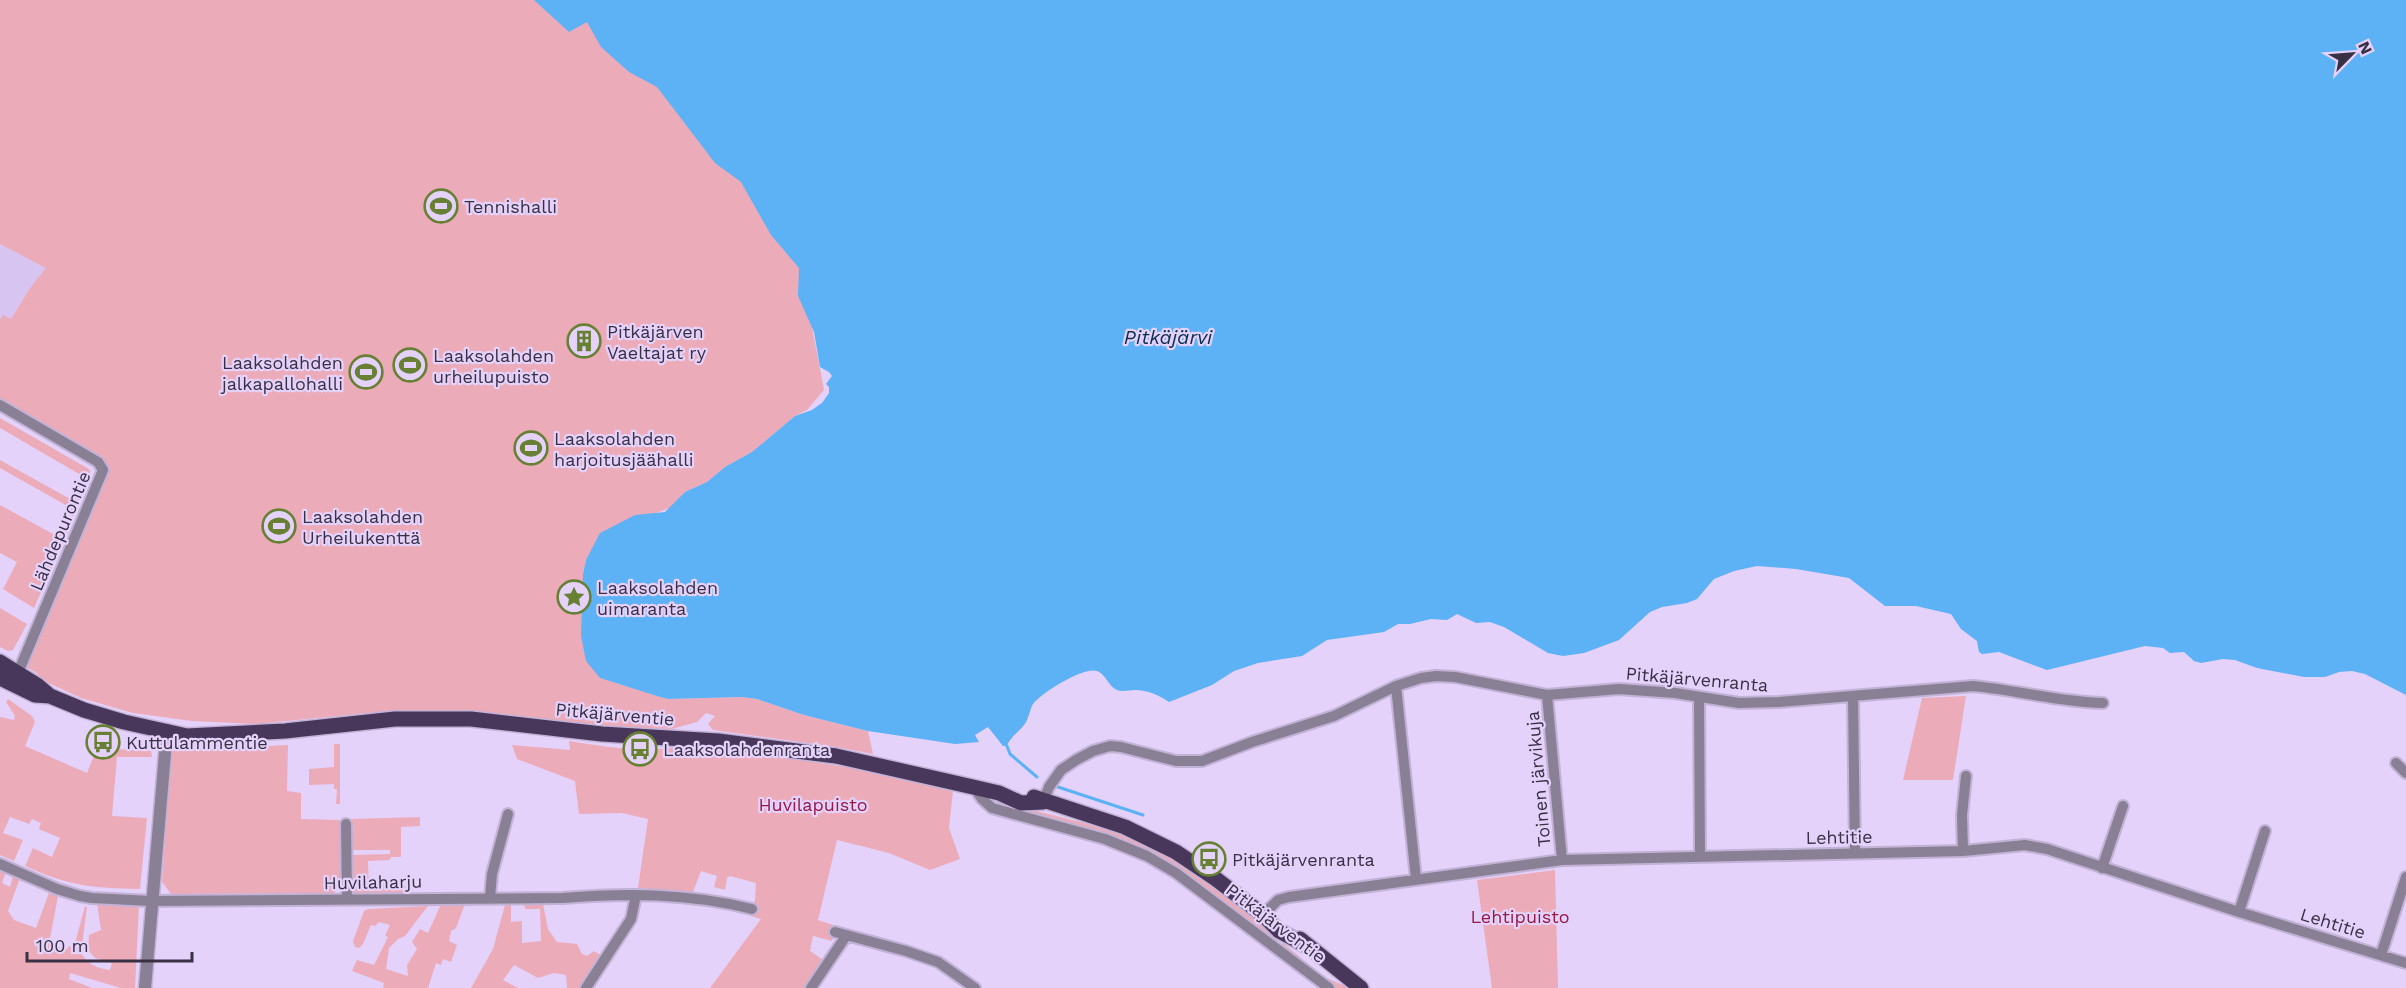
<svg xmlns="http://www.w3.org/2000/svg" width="2406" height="988" font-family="'Work Sans',sans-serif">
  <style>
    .built { fill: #d7c4f1 }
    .green { fill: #ecabb9 }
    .water { fill: #5db1f5 }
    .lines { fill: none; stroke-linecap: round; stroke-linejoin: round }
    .stream { stroke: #5db1f5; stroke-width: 3 }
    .minor-casing { stroke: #c2b2d6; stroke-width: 14 }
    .tertiary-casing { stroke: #c2b2d6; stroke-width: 15 }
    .primary-casing { stroke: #c2b2d6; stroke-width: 18 }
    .minor { stroke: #8a8095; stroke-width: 10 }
    .tertiary { stroke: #8a8095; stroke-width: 12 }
    .primary { stroke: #48375b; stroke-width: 15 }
    .labels { text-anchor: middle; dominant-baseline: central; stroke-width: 4.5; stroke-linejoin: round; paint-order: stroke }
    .poi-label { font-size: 18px; fill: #393044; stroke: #e4d2fb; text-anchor: start }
    .street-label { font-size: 18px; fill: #393044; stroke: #e4d2fb }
    .park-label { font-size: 18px; fill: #941947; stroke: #e4d2fb }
    .water-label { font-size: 20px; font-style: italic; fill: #0b2f4a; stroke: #e4d2fb }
  </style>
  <rect width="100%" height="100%" fill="#e4d2fb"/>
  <!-- built -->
  <path class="built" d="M0,244l47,24 -17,20 -30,48z"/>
  <!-- green -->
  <path class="green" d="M0,0h644l134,148 46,242 -17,20 -12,6 -43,36 -27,15 -18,15 -22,10 -15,16 -14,5 -63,35 -7,12 -3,14v41l17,63 68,21 74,-2 15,2 47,16 64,16 5,23 -36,-7 -124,-17 -5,-6 7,-8 -9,-3 -9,9 -25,7 -77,-3 -122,-12 -83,-3 -135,13 -63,-3 -59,-8 -52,-15 -39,-18 -4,-6 -16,-10 81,-194 -103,-65v-85l3,-5 8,4 19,-31 16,-20 -46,-24z
    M0,418l89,51 2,6 -2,5 -4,2 1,-4 -86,-50z
    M0,460l72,40 5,-6 4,2 -8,21 -3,-2 1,-7 -71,-40z
    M0,505l55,30 5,-8 8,5 -34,76 -31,-19 14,-27 -17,-9z
    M0,608l27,16 -14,26 -5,1 -8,-4z
    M1966,696l-13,84h-50l19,-82z
    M8,699l24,17 3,6 -10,24 62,27 10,-25 54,3 1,6h-35l-5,59 35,2 -7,71c-48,-1 -71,-3 -115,-23l8,-18 19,9 8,-19 -21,-9 2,-6 -9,-4 -3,5 -19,-7 -7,16 20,7 -9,21 -14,-6v-138l14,3 1,-4 -9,-14z
    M569,741c25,4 51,8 77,9 12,0 24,-3 37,-2 91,7 182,18 270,43l-4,37 11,31 -30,11 -41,-17 -52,-13 -19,80 18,6 -4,15 -19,-5 -3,15 19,13 -18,24h-101l51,-69 -10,-3 4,-16 1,-17 -26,-7 -3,2 -2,12 -11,-3 3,-11 -16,-5 -8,21 -55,-4 10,-69 -26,-6 -43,1 -4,-33 -58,-22 -5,-14 58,5z
    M334,744h6v60h-4l1,-15h-3v-5l-25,1v-16l25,-2z
    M288,745l-1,46 14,2v26l39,1c0,17 5,62 -6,73l-163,1 -9,-12 9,-131z
    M1024,808c49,12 98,23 144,47 40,21 76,54 111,82l-4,7 -102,-76 -150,-55z
    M420,817v9l-19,1v30h-10l-1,3 -22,1 1,30 7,-1 4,-9 11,-1v9l10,-4 5,1 5,8h-55l-4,-2 -1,-37 39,-1v-4h-39v-31z
    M0,869l6,3 -4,11 8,4 3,-11 7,2 -12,33 6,9 22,8 13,-35 9,3 -9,48 18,5 2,-3 5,1 11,-41 2,1 -6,46c7,12 16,15 29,17l2,-7 -17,-5 -7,-8 1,-15 12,-5 -4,-27 42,2 -4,83h-14l-51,-15 -1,6 23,9h-92z
    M1555,870l3,118h-66l-15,-108z
    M506,901l5,2v19l11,-1v22l19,-2 -1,-32h-15l-1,-6 19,1 5,25 9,13 20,2 5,10 5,2 7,-5 8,5 -21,32h-14l-1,-13 -12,-2 -16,5 -24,-13 -11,15 15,8h-47l22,-39z
    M441,904h24l-9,24 -5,3 -2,10 8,4 -6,17 -8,-3 -2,6 -5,-2 -8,25h-45l1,-5 -32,-12 5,-11 17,5 14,-28 -3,-1 5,-11 -11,-3 -4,4 -4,-1 -8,19 -4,4 -4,-1 -2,-6 11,-30 4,-2 60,-3 -23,30 -7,3 -9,9 -3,21 22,7 -1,-11 10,-16 -5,-7 8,-13 8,4z
    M1283,943l41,34 26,11h-15l-55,-41z"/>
  <!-- water -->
  <path class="water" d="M534,0h1872v695l-41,-21 -13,-3 -13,1 -14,5h-21l-47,-9 -22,-8 -12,-1 -22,4 -7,-2 -10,-9 -14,1 -7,-5 -18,-2 -98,24 -48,-18 -17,2 -3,-2 -2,-11 -16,-12 -10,-15 -35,-8h-31l-36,-28 -53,-9 -39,-3 -23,5 -20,8 -17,20 -10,4 -25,4 -12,5 -31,28 -35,13 -21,3 -15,-3 -44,-26 -14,-5 -14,1 -19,-9 -10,6 -16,-1 -21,5h-12l-14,8 -57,8 -25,16 -44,7 -24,8 -22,14 -43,17c-10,-7 -21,-12 -34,-12 -6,0 -12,2 -18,0 -9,-4 -11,-16 -20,-19 -13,-5 -56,22 -64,33 -4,7 -4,15 -9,21 -6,8 -13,11 -17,21h-4l-15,-19 -13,8 4,7 -24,2 -87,-13 -64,-16 -47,-16 -15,-2 -74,2 -11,-3 -57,-18 -14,-17 -5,-25 2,-62 3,-14 14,-27 35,-18 30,-3 20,-20 22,-10 18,-15 27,-15 43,-36 17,-6 10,-7 7,-10v-6l-3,-3 6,-8 -3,-4 -9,-5 -6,-35 -16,-36 1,-28 -28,-33 -30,-53 -26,-19 -58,-76 -28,-15 -28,-25 -14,-25 -18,10z"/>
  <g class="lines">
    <!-- stream -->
    <path class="stream" d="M1007,746l3,8 27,23
      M1058,787l85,28"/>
    <!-- minor casing -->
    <g class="minor-casing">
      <path id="minor" d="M0,405l98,57 5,8 -88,210
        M1396,686l20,193
        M1547,695l15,165
        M1853,696l2,156
        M1699,697l1,159
        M2396,763l10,10
        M974,787l8,12 10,9 113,31 42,17 29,17 153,115
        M1043,802l6,-15 12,-17 15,-10 17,-9 17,-5 11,1 55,14h26l50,-19 82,-26 62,-30 25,-8 15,-2 19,1 92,18 72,-6 56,4 64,10 40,-1 194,-16c44,4 86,16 130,17
        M346,824l1,75
        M1963,851l-1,-36 4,-39
        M0,864l57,25 23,7 12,2 59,3 411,-3c64,-5 127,-5 190,11
        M2102,868l21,-62
        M490,897l2,-23 16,-60
        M2239,912l26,-81
        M1263,915l15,-15 11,-3 273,-37 401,-9 62,-6 22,4 192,63 167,51
        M835,932l71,19 32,11 37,26
        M2381,955l25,-78
        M586,988l45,-69 5,-24
        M811,988l35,-52"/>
    </g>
    <!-- tertiary casing -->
    <g class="tertiary-casing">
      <path id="tertiary" d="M145,988l22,-258"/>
    </g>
    <!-- primary casing -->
    <g class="primary-casing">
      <path id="primary" d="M0,662l37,23 13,11
        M0,678l35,17 15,1 34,14 40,12 63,14 98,-5 110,-12h76l131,15 116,7 118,15 137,31 26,6 22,10 22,-1
        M1034,797l91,30 51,25 40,27 47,36 16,16 28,15
        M1300,939l61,49"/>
    </g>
    <!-- minor -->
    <use href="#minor" class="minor"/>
    <!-- tertiary -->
    <use href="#tertiary" class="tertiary"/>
    <!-- primary -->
    <use href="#primary" class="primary"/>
  </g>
  <!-- icons -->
  <defs>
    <g id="stadium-ring" transform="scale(1.725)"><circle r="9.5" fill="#e4d2fb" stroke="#678033" stroke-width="1.5"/><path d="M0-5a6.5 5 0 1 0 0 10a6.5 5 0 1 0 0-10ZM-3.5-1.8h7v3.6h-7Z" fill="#678033"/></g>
    <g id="building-ring" transform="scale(1.725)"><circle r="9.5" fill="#e4d2fb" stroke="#678033" stroke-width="1.5"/><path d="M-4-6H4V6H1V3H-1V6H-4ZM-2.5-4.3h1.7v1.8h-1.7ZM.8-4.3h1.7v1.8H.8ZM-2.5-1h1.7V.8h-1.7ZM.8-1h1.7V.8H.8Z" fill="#678033"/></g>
    <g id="sight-ring" transform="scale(1.725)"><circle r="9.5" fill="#e4d2fb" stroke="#678033" stroke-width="1.5"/><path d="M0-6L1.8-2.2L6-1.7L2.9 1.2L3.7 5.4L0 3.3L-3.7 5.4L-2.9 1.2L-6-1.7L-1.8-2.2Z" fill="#678033"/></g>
    <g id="bus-ring" transform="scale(1.725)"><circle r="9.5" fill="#e4d2fb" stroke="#678033" stroke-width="1.5"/><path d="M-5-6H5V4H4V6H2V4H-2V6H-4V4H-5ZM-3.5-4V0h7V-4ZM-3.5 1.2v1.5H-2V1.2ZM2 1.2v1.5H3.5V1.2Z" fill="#678033"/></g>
  </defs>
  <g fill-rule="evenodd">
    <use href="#stadium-ring" x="441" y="206"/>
    <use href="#building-ring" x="584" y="341"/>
    <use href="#stadium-ring" x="410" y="365"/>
    <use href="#stadium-ring" x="366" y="372"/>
    <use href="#stadium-ring" x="531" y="448"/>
    <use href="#stadium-ring" x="279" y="526"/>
    <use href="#sight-ring" x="574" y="597"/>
    <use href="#bus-ring" x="103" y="742"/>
    <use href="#bus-ring" x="640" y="749"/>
    <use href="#bus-ring" x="1209" y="859"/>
  </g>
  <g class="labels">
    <!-- poi labels -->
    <g class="poi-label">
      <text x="464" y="206">Tennishalli</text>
      <text x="607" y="331">Pitkäjärven<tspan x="607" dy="21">Vaeltajat ry</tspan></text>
      <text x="433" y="355">Laaksolahden<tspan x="433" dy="21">urheilupuisto</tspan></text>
      <text x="343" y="362" text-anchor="end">Laaksolahden<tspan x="343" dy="21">jalkapallohalli</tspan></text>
      <text x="554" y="438">Laaksolahden<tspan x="554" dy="21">harjoitusjäähalli</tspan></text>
      <text x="302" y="516">Laaksolahden<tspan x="302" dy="21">Urheilukenttä</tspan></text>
      <text x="597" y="587">Laaksolahden<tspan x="597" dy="21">uimaranta</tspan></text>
      <text x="126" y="742">Kuttulammentie</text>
      <text x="663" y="749">Laaksolahdenranta</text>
      <text x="1232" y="859">Pitkäjärvenranta</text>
    </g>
    <!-- street labels -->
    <g class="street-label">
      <text transform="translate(60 531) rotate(-67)">Lähdepurontie</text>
      <text transform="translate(1697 679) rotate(5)">Pitkäjärvenranta</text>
      <text transform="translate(615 714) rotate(5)">Pitkäjärventie</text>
      <text transform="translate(1538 779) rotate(-95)">Toinen järvikuja</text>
      <text transform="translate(1839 837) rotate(-1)">Lehtitie</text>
      <text transform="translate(373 882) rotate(-1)">Huvilaharju</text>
      <text transform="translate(1276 923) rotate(37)">Pitkäjärventie</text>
      <text transform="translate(2333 923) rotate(17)">Lehtitie</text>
    </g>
    <!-- park labels -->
    <g class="park-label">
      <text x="813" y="804">Huvilapuisto</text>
      <text x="1520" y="916">Lehtipuisto</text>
    </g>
    <!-- water labels -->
    <g class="water-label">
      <text x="1168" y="337">Pitkäjärvi</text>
    </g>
  </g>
  <!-- north arrow -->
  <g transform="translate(2352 54) rotate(65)" stroke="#e4d2fb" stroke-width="4.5" paint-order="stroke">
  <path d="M0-4.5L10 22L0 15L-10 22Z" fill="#393044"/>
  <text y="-9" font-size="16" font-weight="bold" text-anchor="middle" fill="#393044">N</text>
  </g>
  <!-- scale -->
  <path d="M27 952v9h165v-9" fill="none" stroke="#393044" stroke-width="3"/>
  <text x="36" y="952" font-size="18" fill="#393044" stroke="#e4d2fb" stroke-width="4.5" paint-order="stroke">100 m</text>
</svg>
